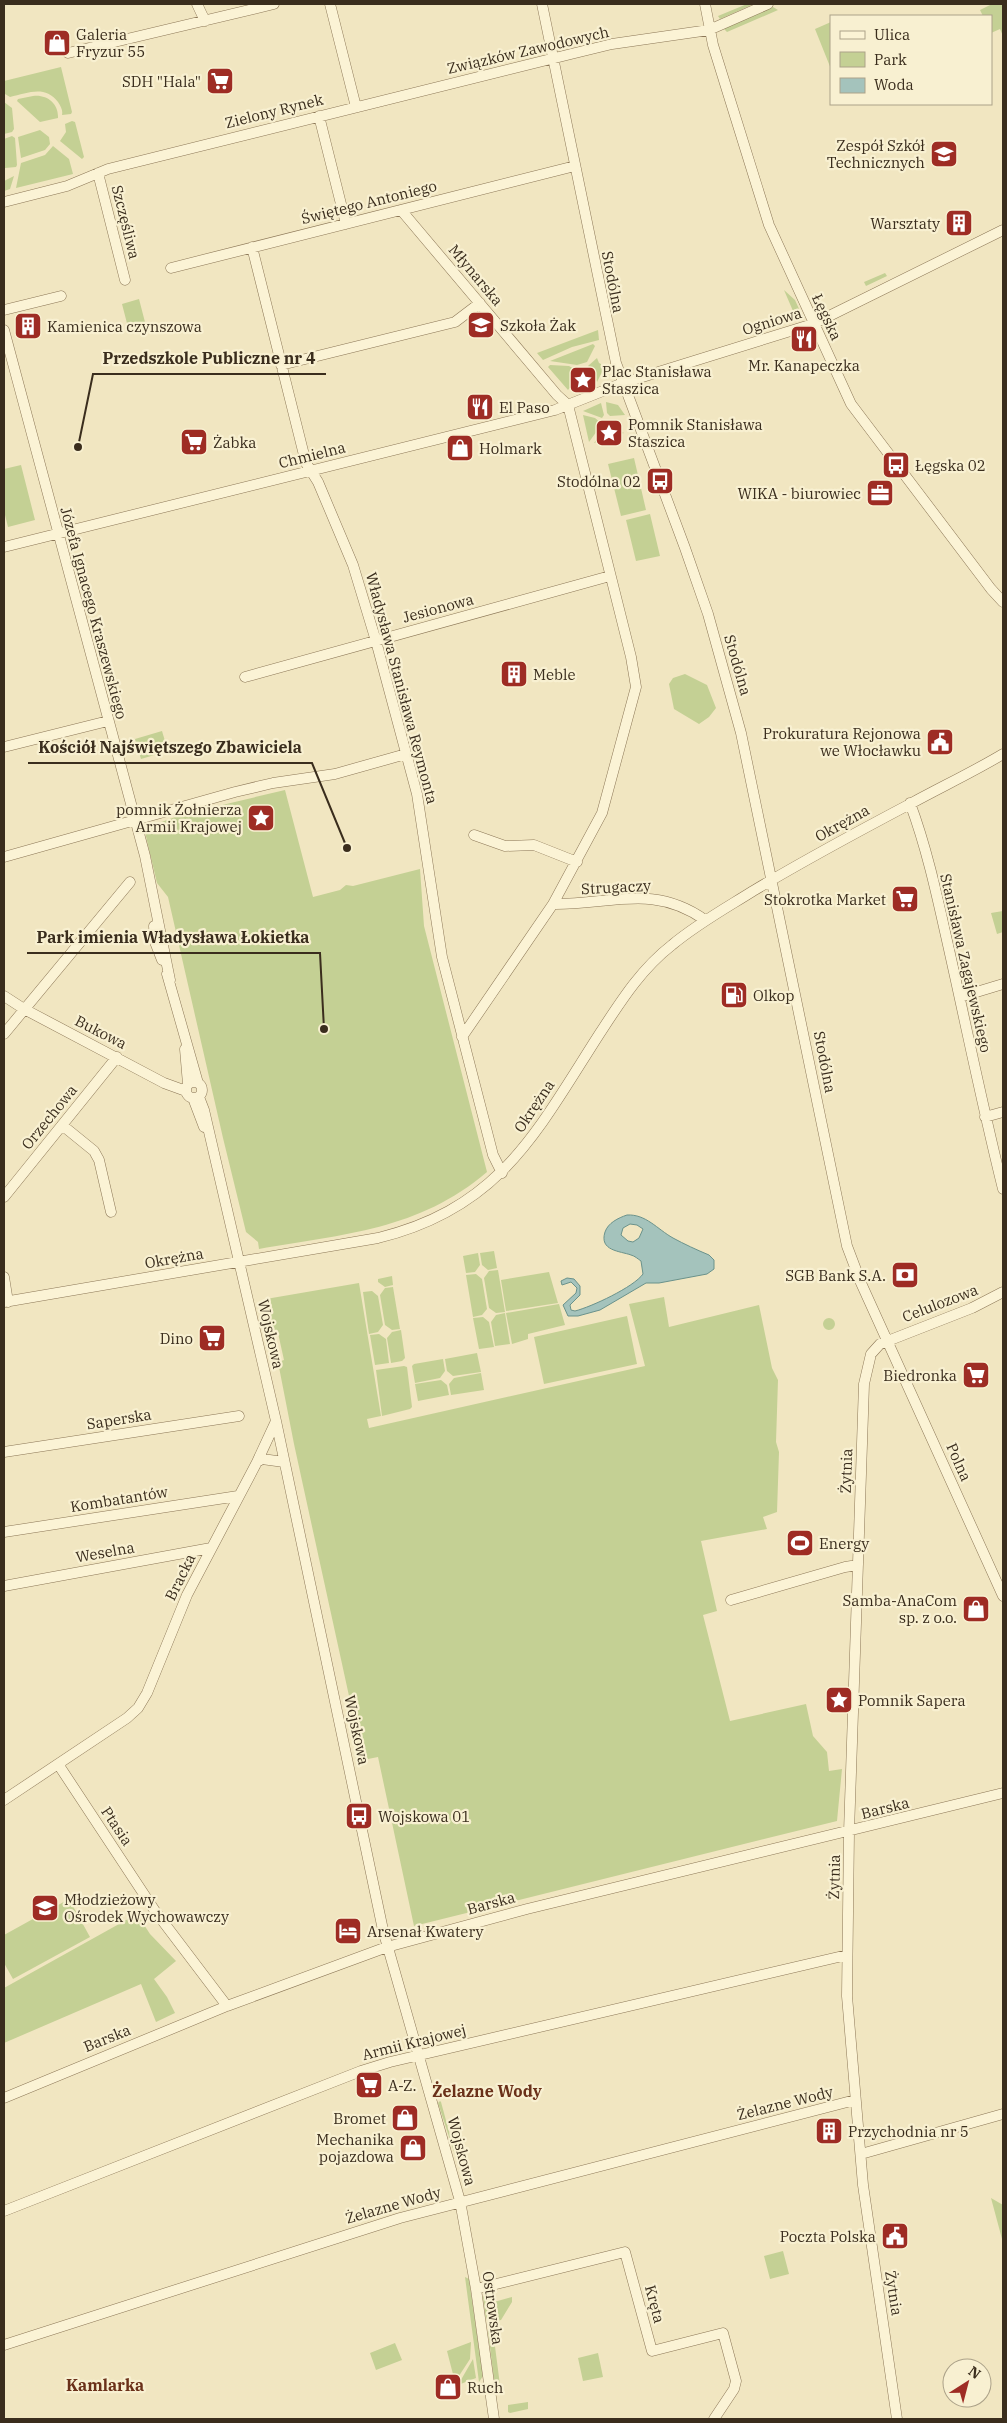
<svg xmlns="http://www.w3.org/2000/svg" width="1007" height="2423" font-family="'IBM Plex Serif',serif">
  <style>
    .green { fill: #c4d094 }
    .water { fill: #a4c3bc; stroke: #6a928b; fill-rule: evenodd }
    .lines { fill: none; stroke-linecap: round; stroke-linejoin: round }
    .minor-casing { stroke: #8c7757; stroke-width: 11 }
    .minor { stroke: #fbf3d5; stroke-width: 10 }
    .labels { text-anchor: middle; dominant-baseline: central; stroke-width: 4.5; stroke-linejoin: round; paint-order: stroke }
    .poi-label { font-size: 15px; fill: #3a2d1d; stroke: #f8f0d1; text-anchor: start }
    .street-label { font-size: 15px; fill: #3a2d1d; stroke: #f8f0d1 }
    .neighbourhood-label { font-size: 16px; font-weight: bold; fill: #6a3019; stroke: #f8f0d1 }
    .leader { fill: none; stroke: #3a2d1d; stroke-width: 2 }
    .callout-dot { fill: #3a2d1d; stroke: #f8f0d1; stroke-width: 2 }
    .callout-label { font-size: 16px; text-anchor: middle; font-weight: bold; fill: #3a2d1d; stroke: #f8f0d1; stroke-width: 4.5; stroke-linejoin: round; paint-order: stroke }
  </style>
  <rect width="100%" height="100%" fill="#f1e6c1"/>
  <!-- green -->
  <path class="green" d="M747,4h7l-34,15 -2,-3z
    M992,4h11v32l-3,-7 -9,4v-17h-8l-3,-6z
    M773,7l5,3 -51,22 -4,-4z
    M831,22v47l-16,-40z
    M61,67l11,45 -1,2 -9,1c1,-5 -1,-8 -4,-13 -13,-17 -30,-9 -48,-5l-5,-3 -1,-13z
    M33,96c14,-2 26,8 25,22l-18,4 -23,-21 1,-2z
    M4,102l8,6 2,21 -2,3 -8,2z
    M72,121l3,1 9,35 -2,2 -22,-18 6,-9 -1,-8z
    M40,130l9,7 1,7 -5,6 -24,8 -3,-21z
    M12,136l3,2 2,27 -1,2 -11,1 -1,-29z
    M53,146l16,13 4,15 -57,14 5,-25 24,-8z
    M14,176l-4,13 -6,2v-10z
    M885,273l2,3 -21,10 -2,-4z
    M784,290l11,10 5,11 -4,7z
    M139,299l7,27 -17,5 -7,-27z
    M598,330l1,10 -27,7 -29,13 -6,-7z
    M593,344l2,2 -8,16 -10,3 -27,-4z
    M597,358l2,5 6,3 -8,16 -9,-16z
    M550,365l19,1 7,4 3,6 -11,14 -20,-23z
    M589,376l6,8 -21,9 9,-15z
    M606,402l12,3 7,10 -15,1 -3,-3z
    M601,403l3,12 -2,3 -19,-7z
    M583,415l12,3 7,6 -13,18z
    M610,424l14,9 -30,10 9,-13z
    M634,458l12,52 -25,6 -13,-52z
    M21,465l14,55 -27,7 -4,-16v-42z
    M650,514l10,42 -24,5 -10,-41z
    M685,674l22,11 9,23 -7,9 -10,7 -25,-15 -5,-25 4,-6z
    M162,731l6,20 -27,8 -6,-20z
    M285,790l28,107 27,-7 6,-5 7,1 67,-17 4,57 63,246c-68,58 -143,62 -228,77l-1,-7 -12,-10 -23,-94 -55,-241 -11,-14 -13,-55 40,-14z
    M1003,911v21l-6,2 -6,-21z
    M494,1251l3,17 -9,2 -6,-5 -2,-12z
    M478,1253l2,12 -5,7 -9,1 -3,-17z
    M498,1270l7,42 -9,1 -7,-5 -5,-30 5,-7z
    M549,1272l9,31 -52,8 -5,-31z
    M476,1274l6,5 5,30 -5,6 -9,2 -7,-42z
    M392,1276l1,9 -8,2 -7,-5v-3z
    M359,1283l22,133 -14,3 2,9 276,-62 -16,-62 35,-7 5,30 90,-22 13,63 6,12 -2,62 3,10 -2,60 -14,5 4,12 -66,12 16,70 -14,4 27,106 76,-17 7,32 14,16 2,19 13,-2 -5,52 -423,105 -36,-169 -15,3 -69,-316 -16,-82 6,-2 -6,-27h-5l-7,-34z
    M393,1287l7,42 -8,1 -7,-5 -5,-30 5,-7z
    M372,1291l6,5 5,29 -5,7 -9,2 -6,-42z
    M559,1304l6,21 -37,9v5l-16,5 -6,-31z
    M505,1313l5,31 -15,2 -4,-24 5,-7z
    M627,1316l10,48 -93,20 -10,-47z
    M483,1317l6,5 5,25 -15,2 -6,-31z
    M823 1324a6 6 0 1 1 12 0a6 6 0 1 1-12 0Z
    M401,1330l4,28 -3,3 -11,2 -4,-25 5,-6z
    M379,1334l7,5 3,24 -14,2 -5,-30z
    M477,1353l4,19 -28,4 -6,-5 -2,-12z
    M443,1359l2,12 -5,7 -25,5 -3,-17 2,-2z
    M404,1366l3,1 5,40 -2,2 -28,7 -6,-46z
    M481,1373l3,17 -33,5 -2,-11 5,-6z
    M441,1380l6,5 2,10 -31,6 -3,-17z
    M69,1899l21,38 -77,42 -9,-16v-28z
    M137,1914l13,20 26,27 -22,18 13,18 8,16 -19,9 -15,-38 -137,59v-55z
    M440,2101l1,1 16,59 -19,-58z
    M991,2198l12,7v33l-1,1z
    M783,2251l6,23 -19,5 -6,-23z
    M465,2277l4,2 14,97 -4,6z
    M489,2290l3,33 -6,-5 -3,-21z
    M512,2297v5l-11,18 -5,1 -2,-19z
    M488,2331h5l8,62 -6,-5z
    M471,2342l-1,17 -15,23 -8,-31z
    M395,2343l7,17 -26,10 -6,-17z
    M598,2353l5,24 -20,4 -5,-23z
    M473,2359l3,19 -18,7z
    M528,2402v7l-18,4 -2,-1v-7z"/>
  <!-- water -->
  <path class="water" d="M627,1215c19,-1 30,14 46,23 11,6 24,12 36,17l5,5v9l-7,5 -48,9h-13l-46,27 -22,6h-10l-5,-11 13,-12 1,-5 -6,-6 -9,3 -1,-4 6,-3 7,1 6,7v9l-10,10 1,5 4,1c16,-4 59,-24 68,-37l-2,-13c-3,-2 -6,-5 -10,-6 -11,-4 -32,-4 -26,-23 3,-9 13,-14 22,-17zM630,1224l7,1 6,4 -4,9 -6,4 -5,-1 -7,-6 2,-7z"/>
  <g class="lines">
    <!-- minor casing -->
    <g class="minor-casing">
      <path id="minor" d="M197,4l8,17
        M330,4l26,103
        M542,4l74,359 69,185 23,66 33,119 106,513 14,37 142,313
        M705,4l8,41 56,180 82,179 140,185 12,13
        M68,53l206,-49
        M319,116l27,108
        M98,173l27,107
        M4,202l63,-16 41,-17 463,-115 41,-10 97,-14 59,-26
        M401,210l156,185 11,10
        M252,247l54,216 12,19 35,83 23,76 41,153 25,163 51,198 9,18
        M171,268l404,-102
        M4,310l57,-14
        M4,330l141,526 25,124
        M281,365l174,-43 25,-19
        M4,547l551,-137 68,-27 190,-59 190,-94
        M245,677l365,-101
        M4,747l104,-26
        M910,803c16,43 26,88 36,133 19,84 36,169 57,253
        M474,835l31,11 29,-1 43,17
        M4,857l231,-65 38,-9 62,-9 71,-20
        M553,904c57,1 100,-21 152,16
        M154,926l1,16 7,18
        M167,974l31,109
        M4,996l20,13 140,74 22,8
        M960,997l43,-13
        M4,1034l126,-152
        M462,1037l91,-133 49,-91 34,-126 -5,-30 -63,-252
        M185,1049l3,35
        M186 1090a8 8 0 1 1 16 0a8 8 0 1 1-16 0Z
        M199,1097l5,13 72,311 107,509 77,271 16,88 18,130
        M193,1098l11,29
        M985,1117l18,-5
        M62,1125l32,26 5,9 12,52
        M4,1197l113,-140
        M4,1277l4,25
        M4,1302l374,-64c123,-30 159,-107 222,-205 21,-32 41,-64 72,-88 25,-21 54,-37 81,-54 52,-31 104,-59 157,-87 31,-17 63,-32 93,-50
        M4,1452l235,-36
        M257,1462l19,-41
        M4,1532l234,-36
        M4,1586l207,-38
        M731,1600l114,-33 13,-2
        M58,1764l97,147 72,95
        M4,1800l123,-82 11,-10 9,-15 40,-98 70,-133 5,-3 22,3
        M4,2098l223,-92 160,-59 140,-38 476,-116
        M861,2154l142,-40
        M4,2211l357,-140 29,-9 457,-107
        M476,2289l149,-37 27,99 71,-18 13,48 -2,8 -20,30
        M4,2345l396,-127 455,-118
        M897,2419l-34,-234 -16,-189 2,-164 15,-448 7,-30 9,-10 92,-36 31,-16"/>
    </g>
    <!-- minor -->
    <use href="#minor" class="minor"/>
  </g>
  <!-- icons -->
  <defs>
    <g id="shop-square" transform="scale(1.4375)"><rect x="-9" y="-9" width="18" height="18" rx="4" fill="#9e2c24" stroke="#f8f0d1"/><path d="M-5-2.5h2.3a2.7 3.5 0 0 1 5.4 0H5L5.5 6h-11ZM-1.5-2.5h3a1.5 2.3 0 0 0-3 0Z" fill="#fff"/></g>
    <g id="supermarket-square" transform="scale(1.4375)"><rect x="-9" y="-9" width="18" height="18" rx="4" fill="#9e2c24" stroke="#f8f0d1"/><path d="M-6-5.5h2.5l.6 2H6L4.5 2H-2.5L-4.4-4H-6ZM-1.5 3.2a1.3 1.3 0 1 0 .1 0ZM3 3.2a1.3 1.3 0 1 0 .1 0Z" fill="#fff"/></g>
    <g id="school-square" transform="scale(1.4375)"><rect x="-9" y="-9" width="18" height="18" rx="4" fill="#9e2c24" stroke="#f8f0d1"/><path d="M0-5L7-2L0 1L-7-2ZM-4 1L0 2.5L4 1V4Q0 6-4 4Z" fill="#fff"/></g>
    <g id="building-square" transform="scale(1.4375)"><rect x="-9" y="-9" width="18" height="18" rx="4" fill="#9e2c24" stroke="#f8f0d1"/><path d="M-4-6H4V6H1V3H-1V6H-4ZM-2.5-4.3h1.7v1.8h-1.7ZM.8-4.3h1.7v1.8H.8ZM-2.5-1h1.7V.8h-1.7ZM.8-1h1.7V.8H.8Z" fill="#fff"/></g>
    <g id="restaurant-square" transform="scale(1.4375)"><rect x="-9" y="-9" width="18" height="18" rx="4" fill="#9e2c24" stroke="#f8f0d1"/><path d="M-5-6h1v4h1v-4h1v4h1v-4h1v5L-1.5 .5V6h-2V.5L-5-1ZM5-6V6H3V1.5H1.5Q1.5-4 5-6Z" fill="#fff"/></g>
    <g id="sight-square" transform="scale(1.4375)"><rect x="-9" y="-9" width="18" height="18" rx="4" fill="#9e2c24" stroke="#f8f0d1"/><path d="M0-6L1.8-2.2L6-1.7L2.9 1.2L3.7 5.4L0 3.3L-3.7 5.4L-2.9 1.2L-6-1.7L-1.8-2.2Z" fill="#fff"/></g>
    <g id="bus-square" transform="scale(1.4375)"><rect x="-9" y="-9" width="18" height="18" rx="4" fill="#9e2c24" stroke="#f8f0d1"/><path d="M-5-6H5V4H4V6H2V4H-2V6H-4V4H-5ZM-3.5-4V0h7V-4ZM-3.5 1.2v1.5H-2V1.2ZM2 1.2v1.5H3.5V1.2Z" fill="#fff"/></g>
    <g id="office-square" transform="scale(1.4375)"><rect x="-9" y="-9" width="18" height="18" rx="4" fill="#9e2c24" stroke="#f8f0d1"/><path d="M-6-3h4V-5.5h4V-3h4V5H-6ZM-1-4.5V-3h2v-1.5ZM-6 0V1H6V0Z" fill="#fff"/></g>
    <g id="civic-square" transform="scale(1.4375)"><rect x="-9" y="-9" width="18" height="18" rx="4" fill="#9e2c24" stroke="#f8f0d1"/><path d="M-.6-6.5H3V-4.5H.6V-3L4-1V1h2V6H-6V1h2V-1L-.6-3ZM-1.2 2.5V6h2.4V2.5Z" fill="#fff"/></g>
    <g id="fuel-square" transform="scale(1.4375)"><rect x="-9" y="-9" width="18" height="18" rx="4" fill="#9e2c24" stroke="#f8f0d1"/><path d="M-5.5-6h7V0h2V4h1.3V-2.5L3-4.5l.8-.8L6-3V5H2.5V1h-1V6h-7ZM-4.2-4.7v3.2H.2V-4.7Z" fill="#fff"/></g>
    <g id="bank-square" transform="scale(1.4375)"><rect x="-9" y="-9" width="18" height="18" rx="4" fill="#9e2c24" stroke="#f8f0d1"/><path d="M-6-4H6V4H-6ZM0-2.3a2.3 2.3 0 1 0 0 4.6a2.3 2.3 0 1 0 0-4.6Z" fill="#fff"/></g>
    <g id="stadium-square" transform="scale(1.4375)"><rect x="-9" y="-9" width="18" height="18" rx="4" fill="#9e2c24" stroke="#f8f0d1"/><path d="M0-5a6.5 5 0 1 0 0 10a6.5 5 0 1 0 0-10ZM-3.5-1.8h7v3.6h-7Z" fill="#fff"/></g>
    <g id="hotel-square" transform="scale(1.4375)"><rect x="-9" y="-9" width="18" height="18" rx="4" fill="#9e2c24" stroke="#f8f0d1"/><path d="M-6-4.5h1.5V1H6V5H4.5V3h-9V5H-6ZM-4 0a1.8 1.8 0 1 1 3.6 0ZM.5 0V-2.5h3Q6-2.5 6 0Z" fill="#fff"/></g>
  </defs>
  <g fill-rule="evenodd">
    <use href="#shop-square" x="57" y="43"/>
    <use href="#supermarket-square" x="220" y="81"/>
    <use href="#school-square" x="944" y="154"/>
    <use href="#building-square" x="959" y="223"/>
    <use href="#school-square" x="481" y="325"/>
    <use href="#building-square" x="28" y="326"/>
    <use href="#restaurant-square" x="804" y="339"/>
    <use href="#sight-square" x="583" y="380"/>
    <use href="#restaurant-square" x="480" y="407"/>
    <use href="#sight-square" x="609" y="433"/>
    <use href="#supermarket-square" x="194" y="442"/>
    <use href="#shop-square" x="460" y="448"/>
    <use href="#bus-square" x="896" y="465"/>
    <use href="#bus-square" x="660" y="481"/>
    <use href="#office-square" x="880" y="493"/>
    <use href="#building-square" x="514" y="674"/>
    <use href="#civic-square" x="940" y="742"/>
    <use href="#sight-square" x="261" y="818"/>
    <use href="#supermarket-square" x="905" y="899"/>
    <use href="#fuel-square" x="734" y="995"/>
    <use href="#bank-square" x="905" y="1275"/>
    <use href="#supermarket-square" x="212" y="1338"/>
    <use href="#supermarket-square" x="976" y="1375"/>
    <use href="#stadium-square" x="800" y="1543"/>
    <use href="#shop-square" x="976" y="1609"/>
    <use href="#sight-square" x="839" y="1700"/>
    <use href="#bus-square" x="359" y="1816"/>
    <use href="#school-square" x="45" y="1908"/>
    <use href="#hotel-square" x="348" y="1931"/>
    <use href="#supermarket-square" x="369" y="2085"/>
    <use href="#shop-square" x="405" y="2118"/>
    <use href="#building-square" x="829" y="2131"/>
    <use href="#shop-square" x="413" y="2148"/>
    <use href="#civic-square" x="895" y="2236"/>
    <use href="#shop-square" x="448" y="2387"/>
  </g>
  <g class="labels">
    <!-- poi labels -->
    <g class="poi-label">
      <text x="76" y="34">Galeria<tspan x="76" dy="17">Fryzur 55</tspan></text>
      <text x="201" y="81" text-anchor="end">SDH "Hala"</text>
      <text x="925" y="145" text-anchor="end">Zespół Szkół<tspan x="925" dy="17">Technicznych</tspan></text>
      <text x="940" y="223" text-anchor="end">Warsztaty</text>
      <text x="500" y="325">Szkoła Żak</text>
      <text x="47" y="326">Kamienica czynszowa</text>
      <text x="804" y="365" text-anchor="middle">Mr. Kanapeczka</text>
      <text x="602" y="371">Plac Stanisława<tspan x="602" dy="17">Staszica</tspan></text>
      <text x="499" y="407">El Paso</text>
      <text x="628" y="424">Pomnik Stanisława<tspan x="628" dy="17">Staszica</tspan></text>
      <text x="213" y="442">Żabka</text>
      <text x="479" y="448">Holmark</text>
      <text x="915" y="465">Łęgska 02</text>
      <text x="641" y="481" text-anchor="end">Stodólna 02</text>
      <text x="861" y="493" text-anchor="end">WIKA - biurowiec</text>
      <text x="533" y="674">Meble</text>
      <text x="921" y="733" text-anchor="end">Prokuratura Rejonowa<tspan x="921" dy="17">we Włocławku</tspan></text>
      <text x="242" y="809" text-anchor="end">pomnik Żołnierza<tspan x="242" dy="17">Armii Krajowej</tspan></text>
      <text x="886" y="899" text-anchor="end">Stokrotka Market</text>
      <text x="753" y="995">Olkop</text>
      <text x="886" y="1275" text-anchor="end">SGB Bank S.A.</text>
      <text x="193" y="1338" text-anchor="end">Dino</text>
      <text x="957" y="1375" text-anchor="end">Biedronka</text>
      <text x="819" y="1543">Energy</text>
      <text x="957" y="1600" text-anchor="end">Samba-AnaCom<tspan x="957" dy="17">sp. z o.o.</tspan></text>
      <text x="858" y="1700">Pomnik Sapera</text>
      <text x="378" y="1816">Wojskowa 01</text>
      <text x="64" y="1899">Młodzieżowy<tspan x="64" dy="17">Ośrodek Wychowawczy</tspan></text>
      <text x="367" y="1931">Arsenał Kwatery</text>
      <text x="388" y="2085">A-Z.</text>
      <text x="386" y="2118" text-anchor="end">Bromet</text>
      <text x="848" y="2131">Przychodnia nr 5</text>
      <text x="394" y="2139" text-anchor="end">Mechanika<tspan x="394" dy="17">pojazdowa</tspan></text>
      <text x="876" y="2236" text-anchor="end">Poczta Polska</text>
      <text x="467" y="2387">Ruch</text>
    </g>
    <!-- street labels -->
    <g class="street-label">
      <text transform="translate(528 50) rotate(-13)">Związków Zawodowych</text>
      <text transform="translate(274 111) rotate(-14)">Zielony Rynek</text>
      <text transform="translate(369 202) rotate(-14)">Świętego Antoniego</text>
      <text transform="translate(126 222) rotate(76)">Szczęśliwa</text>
      <text transform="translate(476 275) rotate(50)">Młynarska</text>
      <text transform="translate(613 282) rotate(79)">Stodólna</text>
      <text transform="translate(827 317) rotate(65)">Łęgska</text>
      <text transform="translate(772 321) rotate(-17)">Ogniowa</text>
      <text transform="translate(312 455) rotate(-14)">Chmielna</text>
      <text transform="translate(438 608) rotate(-15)">Jesionowa</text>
      <text transform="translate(94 613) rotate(75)">Józefa Ignacego Kraszewskiego</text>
      <text transform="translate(738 665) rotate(74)">Stodólna</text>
      <text transform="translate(402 688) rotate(75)">Władysława Stanisława Reymonta</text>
      <text transform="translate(842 823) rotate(-29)">Okrężna</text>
      <text transform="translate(616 887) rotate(-3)">Strugaczy</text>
      <text transform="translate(966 963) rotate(77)">Stanisława Zagajewskiego</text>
      <text transform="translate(101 1032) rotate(27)">Bukowa</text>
      <text transform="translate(825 1062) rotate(79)">Stodólna</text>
      <text transform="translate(534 1106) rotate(-56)">Okrężna</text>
      <text transform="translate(49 1117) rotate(-51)">Orzechowa</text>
      <text transform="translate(174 1258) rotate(-10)">Okrężna</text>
      <text transform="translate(940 1303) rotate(-21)">Celulozowa</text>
      <text transform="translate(271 1334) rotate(77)">Wojskowa</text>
      <text transform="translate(119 1419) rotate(-9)">Saperska</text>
      <text transform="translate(959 1462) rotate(66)">Polna</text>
      <text transform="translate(846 1471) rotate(-88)">Żytnia</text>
      <text transform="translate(119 1499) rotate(-9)">Kombatantów</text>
      <text transform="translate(105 1552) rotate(-10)">Weselna</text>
      <text transform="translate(180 1577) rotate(-64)">Bracka</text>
      <text transform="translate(357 1730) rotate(78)">Wojskowa</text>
      <text transform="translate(885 1808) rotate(-14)">Barska</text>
      <text transform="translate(117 1826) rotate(56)">Ptasia</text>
      <text transform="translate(834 1877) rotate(-89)">Żytnia</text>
      <text transform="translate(491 1903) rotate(-15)">Barska</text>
      <text transform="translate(107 2038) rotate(-22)">Barska</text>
      <text transform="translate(414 2042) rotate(-14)">Armii Krajowej</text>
      <text transform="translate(785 2103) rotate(-14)">Żelazne Wody</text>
      <text transform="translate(462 2151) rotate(75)">Wojskowa</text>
      <text transform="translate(393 2205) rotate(-16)">Żelazne Wody</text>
      <text transform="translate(894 2293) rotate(81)">Żytnia</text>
      <text transform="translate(655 2304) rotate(75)">Kręta</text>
      <text transform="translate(493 2308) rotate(82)">Ostrowska</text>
    </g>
    <!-- neighbourhood labels -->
    <g class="neighbourhood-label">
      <text x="487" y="2091">Żelazne Wody</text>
      <text x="105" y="2385">Kamlarka</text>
    </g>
  </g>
  <!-- callouts -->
  <path class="leader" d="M78 447L93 374H326M347 848L312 763H28M324 1029L320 953H27"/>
  <g class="callout-dot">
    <circle cx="78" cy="447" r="5"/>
    <circle cx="347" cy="848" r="5"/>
    <circle cx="324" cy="1029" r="5"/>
  </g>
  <g class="callout-label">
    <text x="209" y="364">Przedszkole Publiczne nr 4</text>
    <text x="170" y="753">Kościół Najświętszego Zbawiciela</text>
    <text x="173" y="943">Park imienia Władysława Łokietka</text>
  </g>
  <!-- border -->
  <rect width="1007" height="2423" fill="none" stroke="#3a2d1d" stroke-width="10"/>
  <!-- legend -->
  <rect x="830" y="15" width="162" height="90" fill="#f8f0d1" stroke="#aca289"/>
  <rect x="840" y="31" width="25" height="8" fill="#fbf3d5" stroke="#aca289"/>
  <text x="874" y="40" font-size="15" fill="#3a2d1d">Ulica</text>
  <rect x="840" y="52" width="25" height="15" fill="#c4d094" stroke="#aca289"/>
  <text x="874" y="65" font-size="15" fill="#3a2d1d">Park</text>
  <rect x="840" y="78" width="25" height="15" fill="#a4c3bc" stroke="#aca289"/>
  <text x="874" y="90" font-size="15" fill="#3a2d1d">Woda</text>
  <!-- north arrow -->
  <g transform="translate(967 2383) rotate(36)"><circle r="24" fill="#f8f0d1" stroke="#aca289"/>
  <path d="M0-4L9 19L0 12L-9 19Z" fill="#9e2c24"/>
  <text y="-8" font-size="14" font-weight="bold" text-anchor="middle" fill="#3a2d1d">N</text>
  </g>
</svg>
